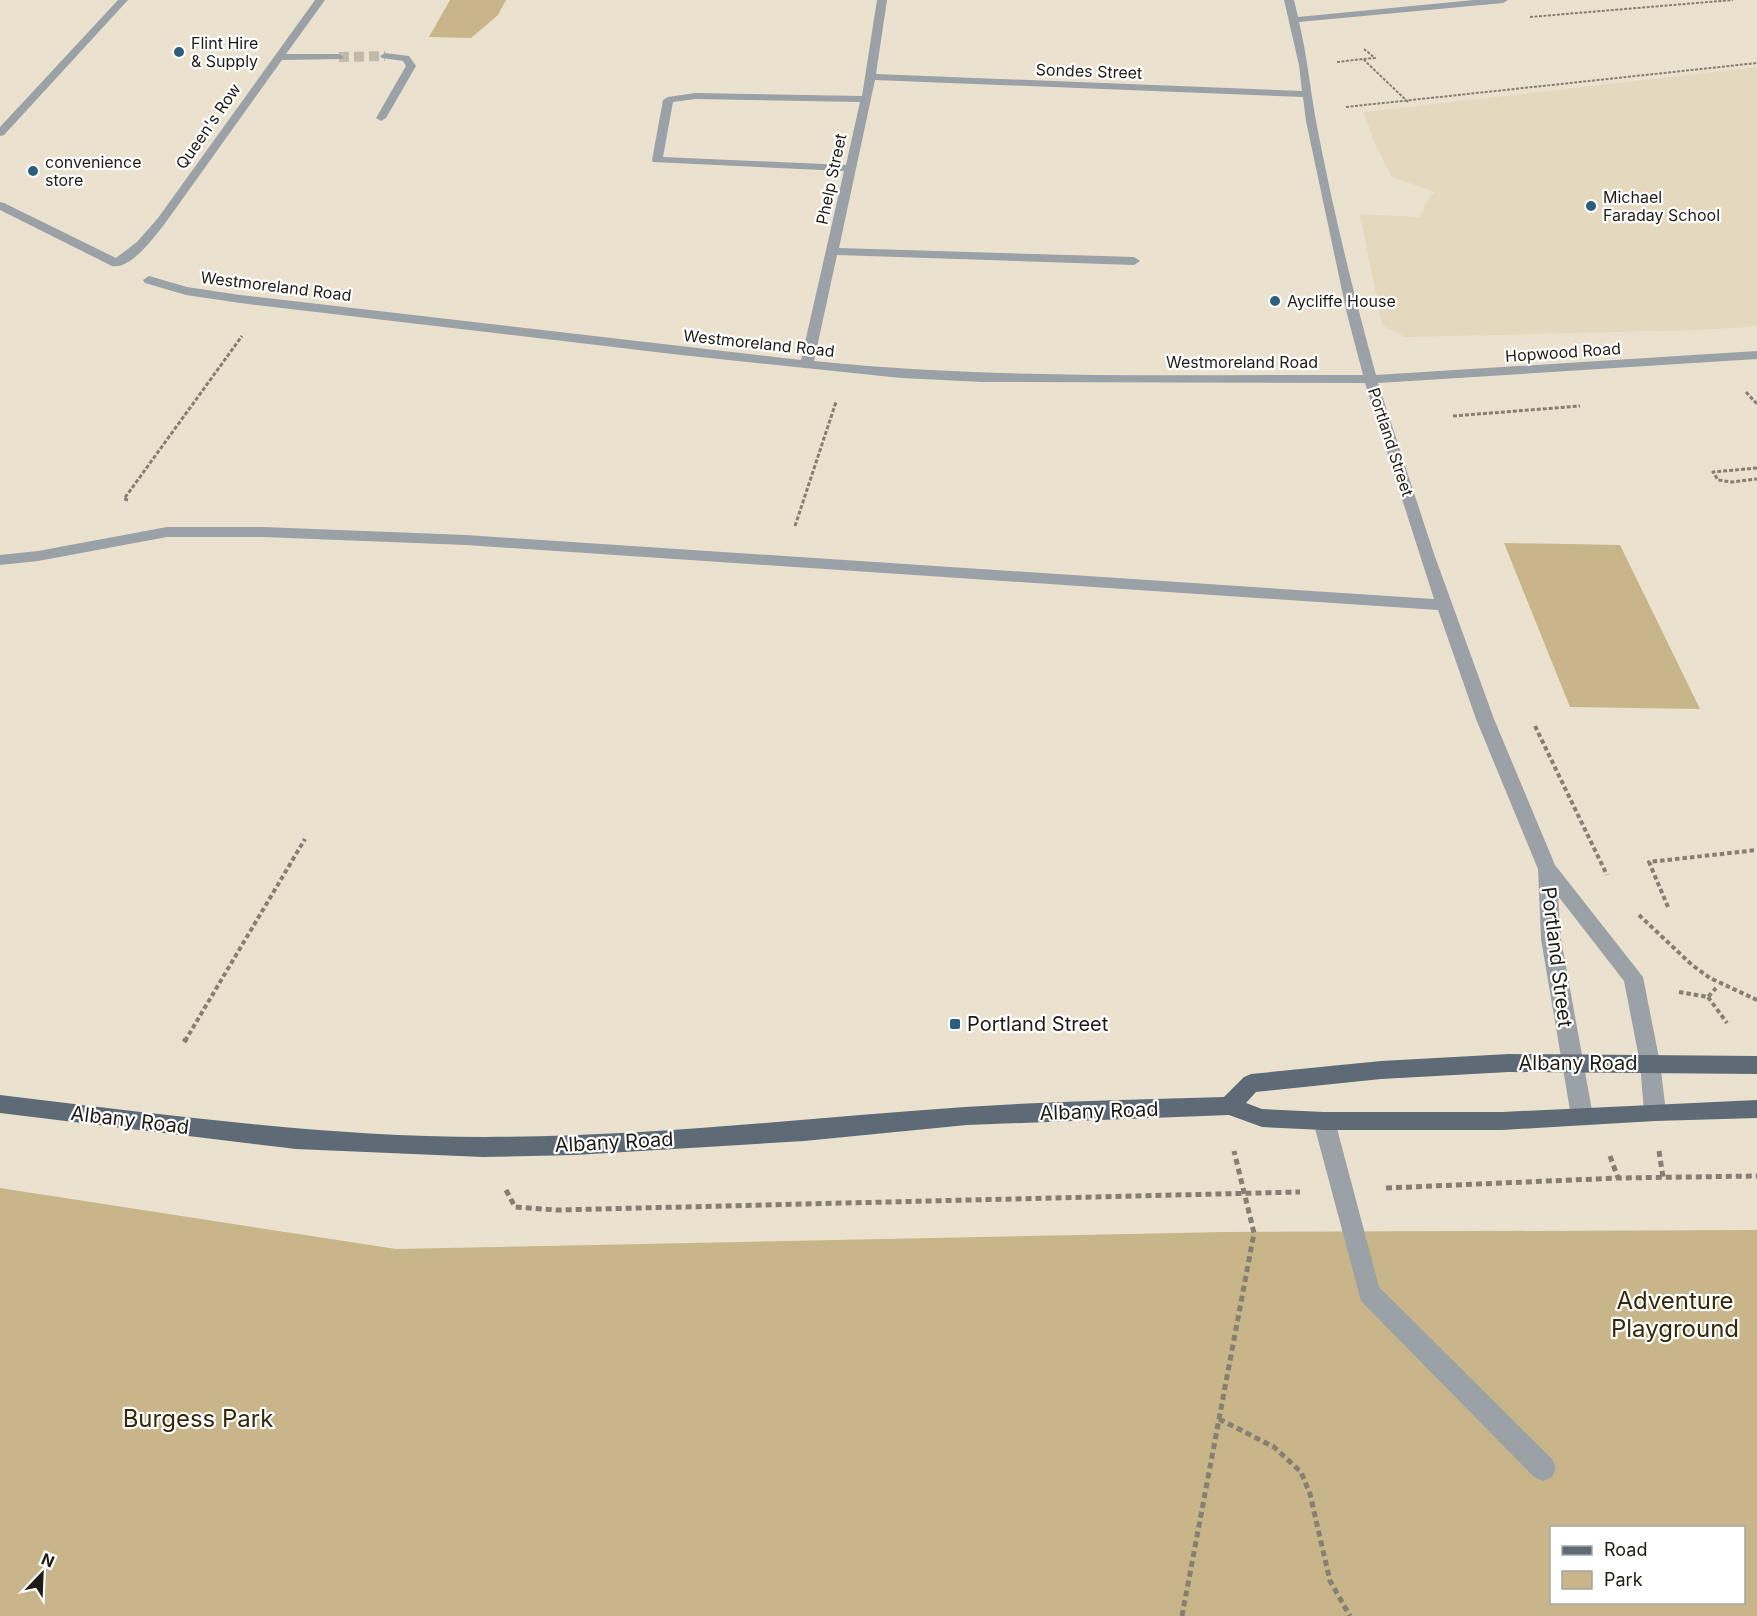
<svg xmlns="http://www.w3.org/2000/svg" width="1757" height="1616" font-family="Inter,sans-serif">
  <style>
    .built { fill: #e4d8be }
    .green { fill: #c8b589; fill-rule: evenodd }
    .lines { fill: none; stroke-linecap: round; stroke-linejoin: round }
    .minor-tunnel { stroke: #c1baaa; stroke-width: 10; stroke-dasharray: 10 5; stroke-linecap: butt }
    .path-far3 { stroke: #868073; stroke-width: 2; stroke-dasharray: 3 1.5; stroke-linecap: butt }
    .path-far2 { stroke: #868073; stroke-width: 3; stroke-dasharray: 4 2; stroke-linecap: butt }
    .path-far1 { stroke: #868073; stroke-width: 4; stroke-dasharray: 4.5 3; stroke-linecap: butt }
    .path { stroke: #868073; stroke-width: 5; stroke-dasharray: 6 4; stroke-linecap: butt }
    .minor { fill: #9aa1a7; fill-rule: evenodd }
    .major { fill: #5e6b76; fill-rule: evenodd }
    .poi-dot { fill: #2f5e7d; stroke: #fff; stroke-width: 2 }
    .labels { text-anchor: middle; dominant-baseline: central; stroke-width: 4.5; stroke-linejoin: round; paint-order: stroke }
    .far-poi-label { font-size: 16px; fill: #1f1c15; stroke: #fff; text-anchor: start }
    .far-street-label { font-size: 16px; fill: #1f1c15; stroke: #fff }
    .street-label { font-size: 20px; fill: #1f1c15; stroke: #fff }
    .poi-label { font-size: 20px; fill: #1f1c15; stroke: #fff; text-anchor: start }
    .near-park-label { font-size: 24px; fill: #35290a; stroke: #fff }
  </style>
  <rect width="100%" height="100%" fill="#eae2cf"/>
  <!-- built -->
  <path class="built" d="M1757,67v259l-57,4 -295,7 -23,-12 -22,-111 60,3 9,-20 6,-5 -43,-15 -18,-35 -10,-30z"/>
  <!-- green -->
  <path class="green" d="M450,0h56l-8,15 -27,23 -42,-1z
    M1504,543l116,2 80,164 -130,-2z
    M0,1188l396,61 831,-17 530,-2v386h-1757zM1552,1528h192v74h-192z"/>
  <g class="lines">
    <!-- minor-tunnel -->
    <path class="minor-tunnel" d="M339,57l46,-1"/>
    <!-- path-far3 -->
    <path class="path-far3" d="M1530,17l203,-17
      M1364,49l11,9 -12,1 45,43
      M1337,62l26,-3
      M1346,107l411,-44"/>
    <!-- path-far2 -->
    <path class="path-far2" d="M1746,392l11,12
      M1453,416l127,-10
      M1757,468l-44,4 5,8 14,2 25,-3
      M128,500l-4,-1 118,-163
      M795,526l41,-124"/>
    <!-- path-far1 -->
    <path class="path-far1" d="M1535,726l72,149
      M1668,907l-19,-45 108,-12
      M1639,915l53,50 18,13 47,22
      M1679,992l29,5 8,-9
      M1708,997l19,26
      M185,1041l120,-202"/>
    <!-- path -->
    <path class="path" d="M184,1042l2,-3
      M1659,1151l4,26
      M1610,1156l8,22
      M1386,1188l232,-10 139,-2
      M506,1190l9,17 42,3 743,-18
      M1219,1419l55,28 27,25 9,22 20,87 20,35
      M1182,1616l72,-383 -20,-82"/>
    <!-- minor -->
    <path class="minor" d="M118,0h10l-124,135 -4,1v-9z
      M315,0h10l-39,54h53l5,3 -2,2 -60,1 -116,162c-11,14 -35,48 -54,44l-112,-56v-8l4,1 112,55 21,-16 21,-24z
      M877,0h10l-11,74 426,17 -3,-26 -15,-65h10l4,17 176,-17h34l-5,3 -204,19c8,33 11,66 17,99 16,85 37,171 60,254l381,-24v8l-379,24 56,171 60,165 61,146 88,112 17,86 6,49 -3,7 -8,2 -8,-2 -3,-7 -4,-49 -16,-82 -66,-85 3,43 32,177 -3,7 -8,2 -8,-2 -3,-7 -30,-177 -3,-70 -62,-150 -38,-109 -972,-65 -203,-8h-96l-129,24 -38,4v-10l38,-4 129,-24h96l203,8 968,64 -69,-216 -382,-1 -82,-4 -220,-23 -441,-52 -54,-8 -41,-12 -2,-3 6,-4 38,11 53,8 561,65 43,-189 -191,-9 -1,-2 11,-60 5,-3 27,-4 167,3zM875,80l428,17 3,24 41,193 16,61c-183,-1 -367,5 -549,-14l23,-106 297,10 6,-4 -6,-4 -295,-9zM695,99l165,3 -14,63 -183,-8 10,-55z
      M385,53l24,3 7,10 -30,52 -5,3 -5,-3 30,-52 -3,-5 -21,-3 -2,-2z
      M1324,1112l8,2 3,7 44,166 173,172 4,9 -4,9 -9,4 -9,-4 -173,-176 -48,-180 3,-7z"/>
    <!-- major -->
    <path class="major" d="M1509,1054l248,2v18l-248,-2 -128,7 -125,13 -10,11 16,6 62,3h178l255,-12v18l-102,3 -153,9h-178l-62,-3 -33,-12 -262,10 -163,16 -229,14 -92,2 -187,-8 -296,-36v-18c161,19 323,42 485,42 161,0 320,-19 480,-30 86,-6 173,-7 259,-10l20,-20 7,-3 130,-13z"/>
  </g>
  <!-- markers -->
  <g class="poi-dot">
    <circle cx="179" cy="52" r="6"/>
    <circle cx="33" cy="171" r="6"/>
    <circle cx="1591" cy="206" r="6"/>
    <circle cx="1275" cy="301" r="6"/>
    <rect x="949" y="1018" width="12" height="12" rx="3"/>
  </g>
  <g class="labels">
    <!-- far-poi labels -->
    <g class="far-poi-label">
      <text x="191" y="43">Flint Hire<tspan x="191" dy="18">&amp; Supply</tspan></text>
      <text x="45" y="162">convenience<tspan x="45" dy="18">store</tspan></text>
      <text x="1603" y="197">Michael<tspan x="1603" dy="18">Faraday School</tspan></text>
      <text x="1287" y="301">Aycliffe House</text>
    </g>
    <!-- far-street labels -->
    <g class="far-street-label">
      <text transform="translate(1089 71) rotate(2)">Sondes Street</text>
      <text transform="translate(208 126) rotate(-55)">Queen's Row</text>
      <text transform="translate(831 179) rotate(-78)">Phelp Street</text>
      <text transform="translate(276 286) rotate(7)">Westmoreland Road</text>
      <text transform="translate(759 343) rotate(6)">Westmoreland Road</text>
      <text transform="translate(1563 352) rotate(-4)">Hopwood Road</text>
      <text x="1242" y="362">Westmoreland Road</text>
      <text transform="translate(1391 442) rotate(72)">Portland Street</text>
    </g>
    <!-- street labels -->
    <g class="street-label">
      <text transform="translate(1557 957) rotate(83)">Portland Street</text>
      <text x="1578" y="1063">Albany Road</text>
      <text transform="translate(1099 1111) rotate(-2)">Albany Road</text>
      <text transform="translate(130 1120) rotate(7)">Albany Road</text>
      <text transform="translate(614 1142) rotate(-3)">Albany Road</text>
    </g>
    <!-- poi labels -->
    <g class="poi-label">
      <text x="967" y="1024">Portland Street</text>
    </g>
    <!-- near-park labels -->
    <g class="near-park-label">
      <text x="1675" y="1300">Adventure<tspan x="1675" dy="28">Playground</tspan></text>
      <text x="198" y="1418">Burgess Park</text>
    </g>
  </g>
  <!-- legend -->
  <rect x="1550" y="1526" width="195" height="78" fill="#ffffff" stroke="#a5a4a1" stroke-width="1.5"/>
  <rect x="1562" y="1546" width="30" height="9" fill="#5e6b76" stroke="#a5a4a1" stroke-width="1.5"/>
  <text x="1604" y="1556" font-size="18" fill="#1f1c15">Road</text>
  <rect x="1562" y="1571" width="30" height="18" fill="#c8b589" stroke="#a5a4a1" stroke-width="1.5"/>
  <text x="1604" y="1586" font-size="18" fill="#1f1c15">Park</text>
  <!-- north arrow -->
  <g transform="translate(42 1574) rotate(23)" stroke="#ffffff" stroke-width="4.5" paint-order="stroke">
  <path d="M0-4.5L10 22L0 15L-10 22Z" fill="#1f1c15"/>
  <text y="-9" font-size="16" font-weight="bold" text-anchor="middle" fill="#1f1c15">N</text>
  </g>
</svg>
